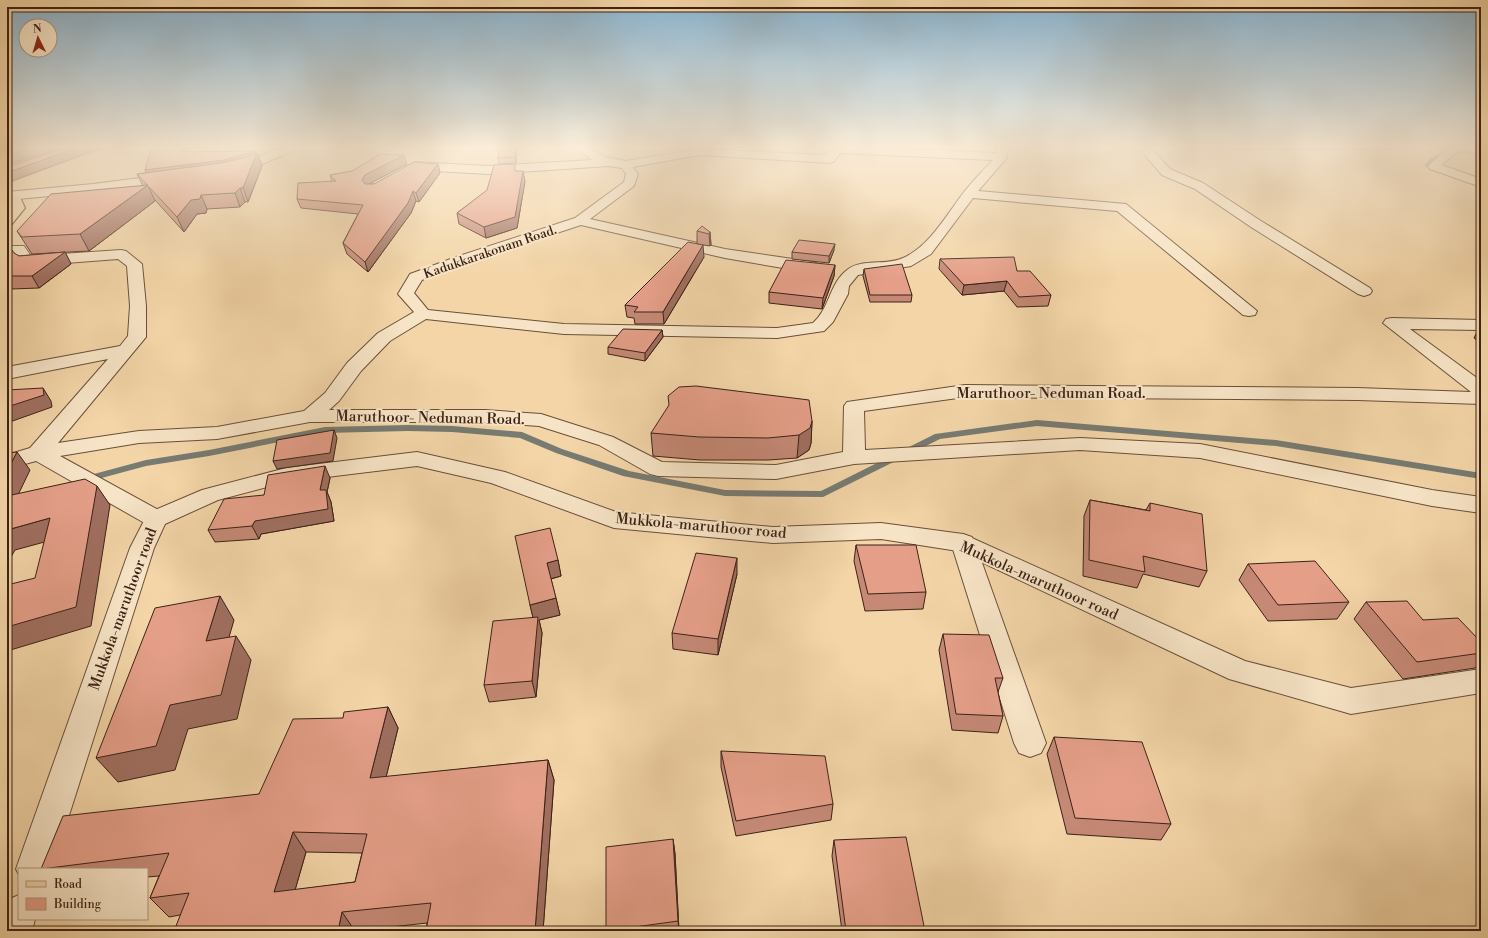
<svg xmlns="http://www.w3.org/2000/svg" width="1488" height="938" font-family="'Libre Bodoni',serif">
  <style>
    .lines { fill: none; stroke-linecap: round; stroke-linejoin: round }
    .stream { fill: #777b72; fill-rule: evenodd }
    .minor-casing { stroke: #6a4f3a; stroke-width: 2 }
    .tertiary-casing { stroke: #6a4f3a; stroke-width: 2 }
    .primary-casing { stroke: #3c2216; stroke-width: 2 }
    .minor { fill: #f7e4c6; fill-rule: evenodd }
    .tertiary { fill: #f7e4c6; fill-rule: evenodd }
    .primary { fill: #f3d5a7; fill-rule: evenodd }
    .wall { fill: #c58976; stroke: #3c2216; fill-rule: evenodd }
    .shaded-wall { fill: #a06f60; stroke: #3c2216 }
    .building { fill: #e59f89; stroke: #3c2216; fill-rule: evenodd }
    .labels { text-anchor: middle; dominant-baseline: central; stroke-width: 4; stroke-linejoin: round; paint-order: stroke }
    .far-street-label { font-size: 13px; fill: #3c2216; stroke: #f7e4c6 }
    .street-label { font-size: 15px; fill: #3c2216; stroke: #f7e4c6 }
  </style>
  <rect width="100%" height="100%" fill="#f3d5a7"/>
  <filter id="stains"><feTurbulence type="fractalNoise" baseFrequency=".005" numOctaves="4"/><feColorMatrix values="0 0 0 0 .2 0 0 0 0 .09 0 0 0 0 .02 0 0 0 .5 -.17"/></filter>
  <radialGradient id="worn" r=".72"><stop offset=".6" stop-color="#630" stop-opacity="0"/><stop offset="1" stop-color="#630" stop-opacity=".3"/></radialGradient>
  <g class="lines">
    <!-- stream -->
    <path class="stream" d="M1453,147l2,3 26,2v4c-18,-2 -39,-8 -51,9l13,5 1,1 -3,2 -17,-7 6,-8z
      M1037,420l239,20 205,33v6l-205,-33 -239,-20 -97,13 -117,58 -98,-1 -102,-20 -67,-23 -36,-15 -68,-6 -44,-1 -83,2 -116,23 -63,10 -63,17 -5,-3 1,-2 67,-18 63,-10 116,-23 83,-2 44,1 70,6 40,17 67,22 96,19 96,1 114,-57z"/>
    <!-- minor casing -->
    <g class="minor-casing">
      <path id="minor" d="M289,146h16l-57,24 -17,4 -6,-4 2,-3z
        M573,146h13l19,11 21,4 73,-12 127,6 7,-9 163,7 1,-7h15l-4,4 -2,9 -28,32 148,13 131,107 -2,4 -6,1 -6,-1 -126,-104 -144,-13 -42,56 -20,12 -53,9 -9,11 -1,8 -15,28 -9,9 -47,7 -213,-4 -138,-15 -36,22 -29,30 -22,30 -10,9h156l56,4 72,23 49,25 114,3 67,-13 1,-46 3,-4 118,-17 392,3 114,4 -88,-69 3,-4 6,-1 89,2v10l-71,-1 71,52v23l-124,-4 -392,-3 -101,14 1,39 215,-12 120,6 232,46 49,7v16l-49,-7 -232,-48 -120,-8 -226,14 -78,15 -118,-3 -8,-2 -51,-29 -60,-19 -54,-4h-175l-93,17 -78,4 -79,13 104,57 4,6 -4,6 -8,2 -8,-2 -112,-64 -29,8v-14l23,-7 78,-89 -101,20v-12l113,-21 8,-10 2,-30 -3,-40 -9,-7 -91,7 -5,-2 -7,-10h-8v-8h17l7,10 90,-6 5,1 16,13 4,42v31l-88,106 81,-12 78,-4 87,-16 21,-18 22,-30 31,-30 36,-21 -16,-18 12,-20 46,-17 119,-39 49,-36 2,-8 -4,-6 -13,-2 -120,8 -73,-4 -6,2 -6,-4 10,-6 75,4 103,-6zM840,153l153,7c-10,10 -20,21 -29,32 -17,22 -34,54 -61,66 -16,8 -42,0 -56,12 -18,14 -17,38 -34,53l-36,5 -213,-4 -136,-14 -14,-17 8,-13 44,-17 115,-38 144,33 58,10 30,4 5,-2 3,-3 -3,-3 -5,-2 -88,-13 -135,-30 44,-33 4,-12 -5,-7 66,-12 131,8 4,-2z
        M1137,146h12l21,23 33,14 58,38 109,67 2,3 -2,3 -6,2 -6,-2 -107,-67 -56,-38 -33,-14z
        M1224,146h179l-5,3h-169z
        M1455,146h15l-17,9 -11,10 39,14v8l-51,-18 -2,-3 17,-15z
        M171,174l4,1 2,3 -2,3 -82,11 -86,8v-8l86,-8z
        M963,534l9,3 3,6 71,200 -5,10 -11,4 -11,-4 -5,-10 -63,-200 3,-6z"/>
    </g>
    <!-- tertiary casing -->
    <g class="tertiary-casing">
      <path id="tertiary" d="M417,452l88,20 111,40 157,15 108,-4 82,11 282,127 106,27 130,-19v24l-130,21 -122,-35 -271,-128 -77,-12 -108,4 -159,-15 -123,-45 -74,-17 -131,16 -68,18 -53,24 -11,24 -102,321h-33v6l-3,-6 114,-321 18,-35 54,-23 84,-22z
        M19,895v24h16l-3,12h-25v-31z"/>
    </g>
    <!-- primary casing -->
    <g class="primary-casing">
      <path id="primary" d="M7,193l13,4 5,11 -13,16 -5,1v-13l4,-4 -2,-6 -2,-1z"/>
    </g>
    <!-- minor -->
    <use href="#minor" class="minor"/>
    <!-- tertiary -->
    <use href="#tertiary" class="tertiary"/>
    <!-- primary -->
    <use href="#primary" class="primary"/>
  </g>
  <!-- wall -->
  <path class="wall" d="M152,146h34l-1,6 70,-1 1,2h1l5,13 -14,36h-3l-5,5 -33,2 -1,4 -9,1 -13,18 -29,-32v1l-66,50 -57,3 -15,-23 126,-45 -6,-12 9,-1z
    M501,146h15v17l-17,1 -1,-6z
    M407,164l-38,20h5l66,-11 -21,29 -3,-1 -5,12 -43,59 -21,-18 -4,-11 15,-29 -57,-6 -4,-9 35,-17 -2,-7z
    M516,171l9,10 -8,47 -31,10 -27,-14 -2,-11z
    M697,231l13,1 1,13 -1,1 -13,-2z
    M7,244l7,9 5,3 46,-4 6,12 -32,24 -28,1 -4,3z
    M834,250l-5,13 -37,-4v-7z
    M704,257l-40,67h-29l-1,-6 -7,-1 -2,-12z
    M940,259l77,12 34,24 -3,11 -31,1 -13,-16 -42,4 -23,-26z
    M835,265l-1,11 -12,33 -53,-6v-11z
    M864,269l48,26 -1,7h-41l-7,-26z
    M1479,328h2v15l-7,-5z
    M662,330l1,7 -18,24 -37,-7v-7z
    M812,421l-1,22 -2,7 -12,8 -29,2h-68l-47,-4 -2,-23z
    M330,478l-3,14 4,10 3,19 -73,13 -2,5 -44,3 -7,-12 56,-35z
    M1090,500l56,10 4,-7 57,68 -8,16 -56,-13 -6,14 -54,-12 1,-60z
    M856,545l70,47 -3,17 -58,2 -11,-50z
    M558,560l3,16 -10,3 9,36 -21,5 3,13 -6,64 -47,5 -5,-17 49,-68 -3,-12z
    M1248,564l101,38 -12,17 -69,2 -29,-41z
    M737,574l-19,81 -45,-6 -1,-16z
    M1366,602l57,18 58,22v20l-6,6 -72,11 -49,-60z
    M943,634l60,44 -5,14 5,24 -5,17 -46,-3 -13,-80z
    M388,707l10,21 -12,49 162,-17 6,20 -11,151h-117l1,-8 -72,8 -175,-16 -11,2 -19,-19 9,-22 -12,1v-8h-106l218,-75 84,-76zM306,852l56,1 -7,29 -60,8z
    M1054,737l117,87 -10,16 -94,-6 -20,-80z
    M721,751l112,53 -2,16 -95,16 -15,-69z
    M673,839l2,15 4,77h-73z
    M834,840l91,91h-83l-10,-75z"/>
  <!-- shaded-wall -->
  <path class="shaded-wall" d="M37,146h30l-60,19v-9z
    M81,146h26l-100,37v-10z
    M182,146h4l-2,12 -3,-6z
    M515,146h1v17l-1,-6z
    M255,151l1,4 1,-2 5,13 -14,36 -5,-14 -96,-12 -2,-6z
    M404,155l3,9 -40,21 -2,5 -3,-10 3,-5z
    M438,164l2,9 -21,29 -3,-9z
    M523,171l2,10 -8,47 -31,10 -2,-11z
    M148,185l7,16 -66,50 -9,-17z
    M240,188l5,14 -5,5 -5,-14z
    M413,191l3,10 -5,12 -43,59 -3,-10z
    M201,195l6,14 -1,4 -9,1 -13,18 -7,-15 14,-17z
    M710,232l1,13 -1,1 -1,-12z
    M835,244l-1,6 -5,13v-7z
    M703,245l1,12 -40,67 -1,-12z
    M65,252l6,12 -32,24 -7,-12z
    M835,265l-1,11 -12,33 1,-11z
    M1007,281l-3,10 -42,4 2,-10z
    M7,282l4,7 -4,3z
    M662,330l1,7 -18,24v-8z
    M43,388l8,13 1,6 -45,16v-16z
    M812,421l-1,22 -2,7 -12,8 2,-23z
    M334,430l3,8 -4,23 -56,8 -4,-8z
    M17,452l13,18 -23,48v-47z
    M325,466l5,12 -3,14 4,10 3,19 -73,13 -2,5 -7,-13 3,-5 65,-31z
    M97,486l13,19 -19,121 -84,25v-24z
    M50,518l13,19 -48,13 -8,14v-34z
    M737,558v16l-19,81v-16z
    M558,560l3,16 -11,3 -3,-16z
    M220,596l14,24 -13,45 -15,-24z
    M556,598l4,17 -21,5 3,13 -6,64 -4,-16 2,-59 -4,-17z
    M236,636l15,24 -14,59 -49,10 -13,41 -57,12 -22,-24 74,-53z
    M388,707l10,21 -17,70 -11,-20z
    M548,760l6,20 -11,151h-8z
    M293,832l13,20 -17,59 -15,-19z
    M673,839l2,15 4,77 -1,-10z
    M342,912l13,19h-17z"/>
  <!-- building -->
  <path class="building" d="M7,146h30l-30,10z
    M71,146h10l-74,27v-6z
    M152,146h30l-1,6 74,-1 -31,9 -79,10z
    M501,146h14v11l-17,1z
    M257,153l-14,35h-3l-5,5 -34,2 -1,4 -9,1 -14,17 -40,-43 84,-11 22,-5z
    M380,154l24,1 -39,20 -3,5 3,4h9l40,-22 24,2 -22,29 -3,-2 -5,12 -43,59 -22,-19 20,-38 -66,-6 1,-16 38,-2 -6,-6 22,-4z
    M515,164v7h8l-8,46 -31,10 -27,-14 30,-23 7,-25z
    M148,185l-68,49 -58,3 -5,-6 34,-37z
    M702,226l8,6 -1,2 -12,-3z
    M799,240l36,4 -6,12 -37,-4z
    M688,242l15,3 -40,67h-29l4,-5 -13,-2z
    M7,244l7,9 5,3 46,-4 -33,24h-25z
    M1014,257l3,14h13l21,24 -32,2 -12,-16 -43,4 -24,-26z
    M786,260l49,5 -12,33 -54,-6z
    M902,264l10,31h-42l-6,-26z
    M623,329l39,1 -17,23 -37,-6z
    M696,386l113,14 3,21 -2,7 -11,7 -31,3 -69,-1 -48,-4 18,-28 -1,-9 11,-9z
    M43,388l1,7 -37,12v-17z
    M334,430l-4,23 -57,8 4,-21z
    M17,452l-10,19v-18z
    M325,466l-5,24h6l2,19 -73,12 -3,5 -44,4 16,-31 40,-4 4,-20z
    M85,479l12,7 -21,121 -69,20v-42l28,-7 15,-60 -43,12v-34z
    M1090,500l60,11v-8l52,11 5,57 -64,-15 2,16 -56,-12z
    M550,528l8,32 -11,3 9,35 -26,7 -15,-69z
    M856,545h60l10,47 -58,2z
    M696,553l41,5 -19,81 -46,-6z
    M1315,561l34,41 -71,3 -30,-41z
    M220,596l-14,45 30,-5 -15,59 -51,10 -14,41 -60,12 59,-150z
    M1407,601l16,19 35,-2 23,24v11l-64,9 -51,-60z
    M538,617l-6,64 -48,4 9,-64z
    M943,634l46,1 14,43h-8l8,38 -47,-2z
    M388,707l-18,71 178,-18 -13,171h-109l5,-28 -89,9 -4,19h-164l15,-38 -39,5 19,-45 -128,16 22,-53 196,-22 34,-75 50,-1 1,-6zM293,832l74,2 -12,48 -81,10z
    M1054,737l88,5 29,82 -96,-6z
    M721,751l104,5 8,48 -97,17z
    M906,837l19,94h-79l-12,-91z
    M673,839l5,82 -72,10v-84z"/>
  <!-- sky -->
  <linearGradient id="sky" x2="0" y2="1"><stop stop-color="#8ab5d2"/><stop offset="0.53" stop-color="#faecd7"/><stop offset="1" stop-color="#faecd7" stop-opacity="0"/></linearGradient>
  <rect width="1488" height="278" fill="url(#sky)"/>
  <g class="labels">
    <!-- far-street labels -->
    <g class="far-street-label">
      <text transform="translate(490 252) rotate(-19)">Kadukkarakonam Road.</text>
    </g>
    <!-- street labels -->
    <g class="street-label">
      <text x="1051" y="393">Maruthoor- Neduman Road.</text>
      <text transform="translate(430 418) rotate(1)">Maruthoor- Neduman Road.</text>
      <text transform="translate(701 526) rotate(5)">Mukkola-maruthoor road</text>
      <text transform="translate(1039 581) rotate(24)">Mukkola-maruthoor road</text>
      <text transform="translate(123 609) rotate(-70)">Mukkola-maruthoor road</text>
    </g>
  </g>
  <!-- margin -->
  <rect width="1488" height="938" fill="none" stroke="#f3d5a7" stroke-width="24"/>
  <rect x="8" y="8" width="1472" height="922" fill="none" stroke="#3c2216" stroke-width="2"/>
  <rect x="12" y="12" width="1464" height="914" fill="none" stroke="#3c2216"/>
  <!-- legend -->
  <rect x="18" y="868" width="130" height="52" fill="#f7e4c6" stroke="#ac9680"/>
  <rect x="26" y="881" width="20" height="6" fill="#f3d5a7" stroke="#ac9680"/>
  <text x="54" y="888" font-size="12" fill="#3c2216">Road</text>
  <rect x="26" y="898" width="20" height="12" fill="#e59f89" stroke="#ac9680"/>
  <text x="54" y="908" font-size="12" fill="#3c2216">Building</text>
  <!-- north arrow -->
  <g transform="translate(38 38) rotate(355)"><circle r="19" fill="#f7e4c6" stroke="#ac9680"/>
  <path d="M0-3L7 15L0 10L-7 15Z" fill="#8f2418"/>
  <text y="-6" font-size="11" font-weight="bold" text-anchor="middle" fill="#3c2216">N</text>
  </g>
  <rect width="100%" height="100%" filter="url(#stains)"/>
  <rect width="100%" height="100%" fill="url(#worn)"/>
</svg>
